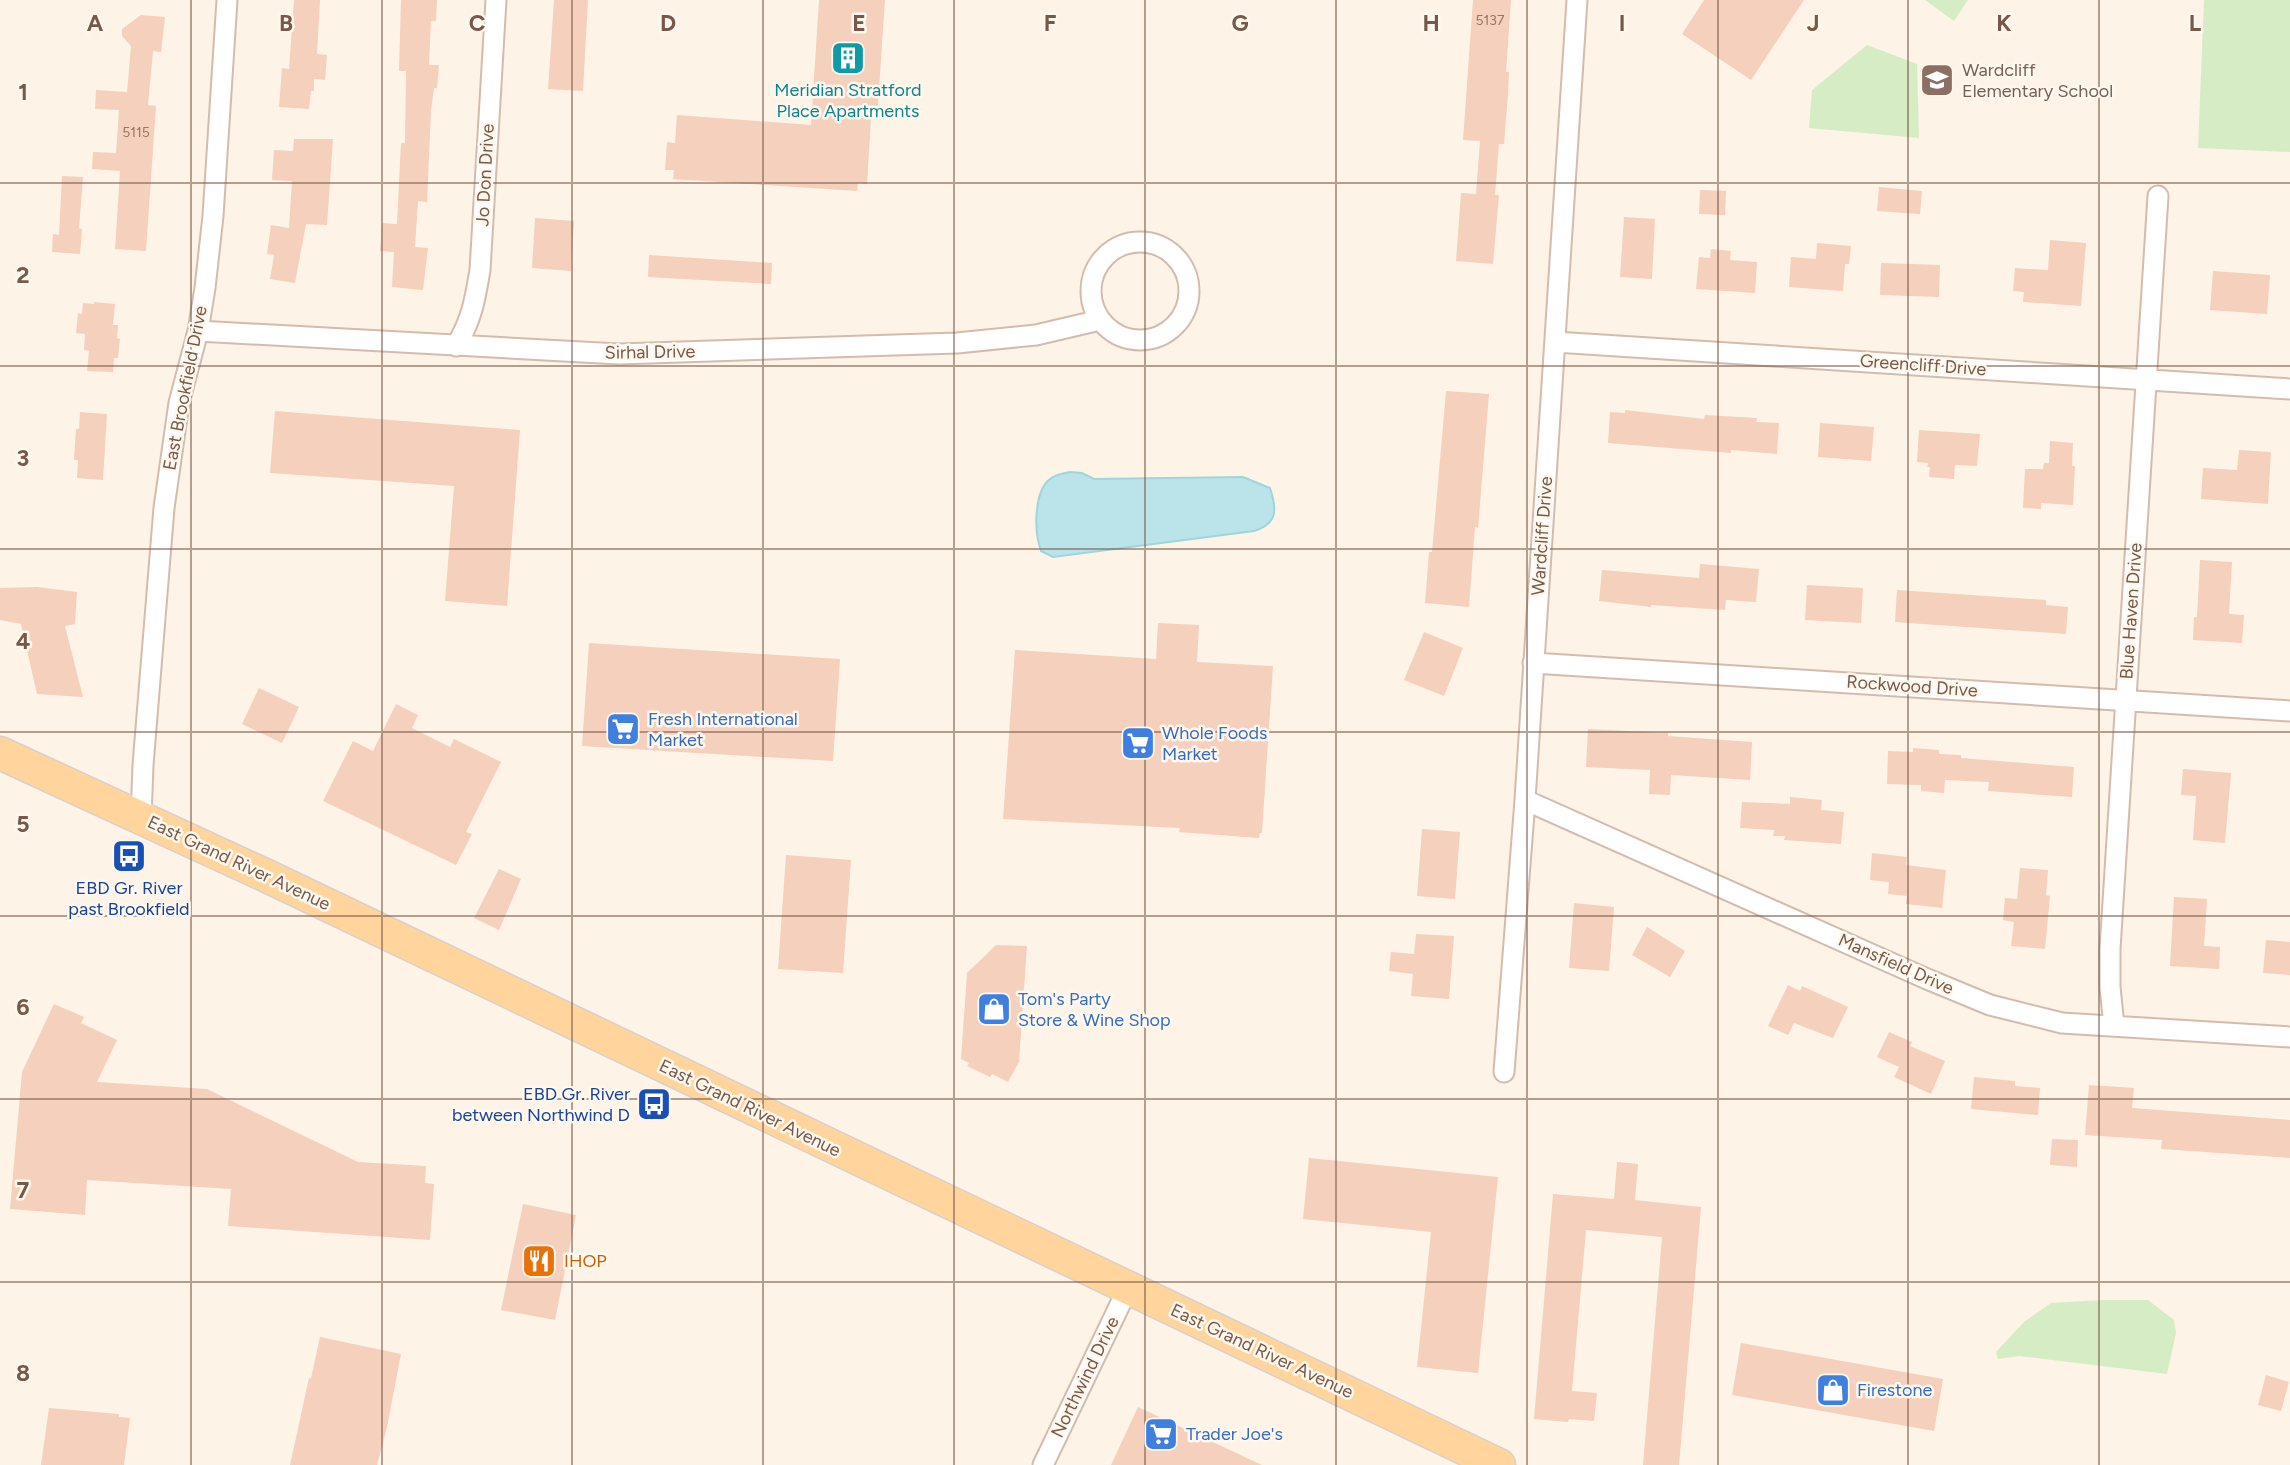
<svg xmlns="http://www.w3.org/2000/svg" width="2290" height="1465" font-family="Figtree,sans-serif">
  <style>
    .green { fill: #d6ecc4 }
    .water { fill: #bae4e9; stroke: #9fd5db; stroke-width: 2 }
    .building { fill: #f4d0bd }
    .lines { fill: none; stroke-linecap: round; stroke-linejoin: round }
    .street-casing { stroke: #d3bcae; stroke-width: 23 }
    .primary-casing { stroke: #d9d0cc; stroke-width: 35 }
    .street { stroke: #fff; stroke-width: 19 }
    .primary { stroke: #ffd59d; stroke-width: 32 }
    .grid { fill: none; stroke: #795849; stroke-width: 2; stroke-opacity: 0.55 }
    .labels { text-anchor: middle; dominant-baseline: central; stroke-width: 5; stroke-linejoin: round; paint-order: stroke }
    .number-label { font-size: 14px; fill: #987666 }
    .education-label { font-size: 18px; fill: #785e54; stroke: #fff8ee; text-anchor: start }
    .culture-label { font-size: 18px; fill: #0d838f; stroke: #fff8ee }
    .street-label { font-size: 18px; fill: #795849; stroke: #fff8ee }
    .shop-label { font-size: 18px; fill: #366cbe; stroke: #fff8ee; text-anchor: start }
    .transit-label { font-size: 18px; fill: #164399; stroke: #fff8ee }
    .food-label { font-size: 18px; fill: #c56008; stroke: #fff8ee; text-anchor: start }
    .grid-label { font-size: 23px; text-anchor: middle; font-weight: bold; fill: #795849; stroke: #fff8ee; stroke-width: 5; stroke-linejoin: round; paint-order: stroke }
  </style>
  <rect width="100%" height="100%" fill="#fdf3e7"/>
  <!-- green -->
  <path class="green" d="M1925,0h43l-14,21z
    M2204,0h86v152l-92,-4z
    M1867,45l50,19 2,74 -110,-10 3,-38z
    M2103,1300h45l26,20 2,13 -9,41 -148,-18 -21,3 -2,-7 28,-30 27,-19z"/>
  <!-- water -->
  <path class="water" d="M1070,472l12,1 12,6 149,-2 27,11c7,21 8,36 -16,43l-201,26 -12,-6c-7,-20 -8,-63 12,-74 5,-3 12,-4 17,-5z"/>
  <!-- building -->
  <path class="building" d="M294,0h26l-3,54 10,1 -2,25 -11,-1v12h-3l-2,18 -30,-2 3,-39 7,1z
    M401,0h36l-1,21h-5l-2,44h10l-2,23h-3l-3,23 -4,91 -9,-1 -3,46 13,1 -5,42 -31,-3 2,-35 -14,-1 2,-28 15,1 4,-81h4l1,-72h-7z
    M554,0h34l-5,91 -35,-2z
    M819,0h66l-8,119h-6l-4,65 -9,-1 -1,8 -184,-12 1,-9h-9l2,-28 8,1 2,-28 134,10z
    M1473,0h38l-5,72h3l-1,22 -4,50h-5l-4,51h4l-6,69 -37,-3 5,-68 15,1 4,-53 -17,-1z
    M1704,0h100l-53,80 -69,-46z
    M141,15l24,2 -4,35 -8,-1 -5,54 8,1 -10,145 -31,-2 5,-78 -28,-2 1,-17 23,1 3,-43 -24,-1 1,-19 31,2 4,-46 -9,-10v-7z
    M294,139h39l-6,86 -21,-1 -11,59 -25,-4 4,-24 -7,-1 4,-29 18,3 3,-47 -20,-1 2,-30 19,1z
    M62,176l21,1 -4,51 3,1 -2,25 -28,-2 1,-18 6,1z
    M1879,187l43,4 -2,23 -43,-3z
    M1700,190l26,1 -1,24 -26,-1z
    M1624,217l31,2 -3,60 -32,-2z
    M535,218l39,3 -3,50 -39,-3z
    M2050,240l36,3 -5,63 -58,-4 1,-10 -11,-1 2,-23 33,2z
    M1817,243l34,3 -2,18h-4l-2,27 -54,-4 2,-30 25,2z
    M1711,249l20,2 -1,9 27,2 -2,31 -59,-4 3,-32 11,1z
    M649,255l123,8 -1,21 -123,-7z
    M1881,263l59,2 -1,32 -59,-2z
    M2213,271l57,4 -3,39 -57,-4z
    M94,302l21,2 -2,21h5l-1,13 3,1 -2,19h-4l-1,14 -26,-1 2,-20 -5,-1 1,-16 -9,-1 2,-20 4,1 1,-11 11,1z
    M1446,391l43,3 -11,134 -3,-1 -6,80 -44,-4 4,-51h3z
    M1625,410l79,9 1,-4 52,3 -1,4 23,1 -2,31 -46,-4v3l-123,-10 2,-31 15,1z
    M275,411l245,19 -13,176 -62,-5 9,-115 -184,-13z
    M80,412l27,2 -4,66 -26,-2 1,-18h-4l2,-31h3z
    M1820,423l54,4 -3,34 -53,-4z
    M1919,430l61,4 -3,32 -22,-1 -1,14 -25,-2 1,-10h-3l1,-4 -11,-1z
    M2050,441l23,2 -1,23h3l-2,39 -32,-2v6l-18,-1 2,-39h18l1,-6h5z
    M2239,450l32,2 -3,52 -67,-5 2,-31 34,2z
    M2200,560l32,2 -3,52 15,1 -2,28 -49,-3 1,-23h3z
    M1700,564l59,5 -3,33 -30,-2 -1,10 -74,-5v2l-52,-6 3,-31 97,8z
    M1807,585l56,3 -2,35 -56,-3z
    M37,587l40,5 -2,32 -10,2 18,71 -46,-3 -16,-70 -21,-4v-32z
    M1897,590l149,10v5l22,2 -2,27 -171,-12z
    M1158,623l41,2 -2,37 76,4 -11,167h-2l-1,5 -80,-6 1,-4 -177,-9 12,-169 141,9z
    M1424,632l39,16 -19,48 -40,-16z
    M589,643l251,16 -7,102 -251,-15z
    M259,688l40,19 -17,36 -40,-19z
    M396,704l22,11 -6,13 38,19 4,-8 47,23 -35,70 6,2 -16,31 -133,-64 30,-60 20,10z
    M1588,729l80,4v3l84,6 -2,38 -79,-5 -1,20 -21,-1 1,-24 -64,-3z
    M1913,748l26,2v4l22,1v3l113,9 -2,30 -84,-6 1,-9 -44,-2 -1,13 -23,-2v-6l-34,-1 1,-33 25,1z
    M2183,769l48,4 -6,70 -32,-3 3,-44 -15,-1z
    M1790,797l32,3 -1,10 23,2 -3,32 -57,-4 1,-4h-12l1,-6 -34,-2 2,-26 48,2z
    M1422,829l38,3 -5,67 -38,-3z
    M1872,853l35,4 -1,8 40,5 -4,38 -36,-4 1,-8 -19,-2 1,-12 -19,-2z
    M786,855l65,5 -8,113 -65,-4z
    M2020,868l28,2 -2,25 4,1 -5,53 -34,-3 3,-24 -11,-2 2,-22 12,1z
    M499,869l22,10 -22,51 -25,-12z
    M2174,897l33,2 -3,47 16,1 -1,22 -49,-3z
    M1574,903l40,4 -5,64 -40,-3z
    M1647,927l38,24 -15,26 -38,-22z
    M1416,934l38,2 -5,63 -38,-3 2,-22 -24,-3 2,-19 23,2z
    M2266,940l24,2v33l-27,-2z
    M996,945l31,1 -8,116 -11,20 -16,-8 -2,3 -23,-11 2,-3 -8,-4 6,-86z
    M1788,985l12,6 2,-5 46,21 -15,31 -39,-15 -6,12 -20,-9z
    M54,1004l30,13 -3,6 36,17 -20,42 110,7 151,73 68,4 -1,17 9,1 -4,56 -202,-14 3,-37 -144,-9 -2,35 -75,-6 12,-137z
    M1889,1032l23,10 -2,4 35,15 -14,33 -37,-17 5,-10 -22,-10z
    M1974,1077l41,4v5l25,2 -2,27 -67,-6z
    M2089,1085l45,3 -2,20 158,12v38l-129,-9 1,-9 -77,-5z
    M2052,1139l26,1 -1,27 -27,-2z
    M1309,1158l189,19 -20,196 -61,-6 14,-135 -128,-13z
    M1617,1162l21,2 -3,36 66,7 -22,258h-36l19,-228 -76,-7 -14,161 25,2 -3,28 -25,-2 -1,3 -34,-3 19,-225 61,5z
    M523,1204l53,11 -21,105 -54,-10z
    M320,1337l81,17 -14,73 -10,38h-87l19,-87h2z
    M1741,1343l202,36 -9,52 -202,-36z
    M2266,1375l23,7 -8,29 -23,-6z
    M1138,1407l124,58h-151z
    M49,1408l70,6v3l11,1 -6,47h-83z"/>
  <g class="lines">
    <!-- street casing -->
    <g class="street-casing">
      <path id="street" d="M1091 291a49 49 0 1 1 98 0a49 49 0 1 1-98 0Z
        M198,331l421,23 338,-11 79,-8 64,-15
        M1555,342l735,47
        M456,346c16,-27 19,-46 24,-76l16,-270
        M1533,663l757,48
        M1525,800l402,179 63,26 72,18 228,14
        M141,818l2,-53 21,-257 15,-105 19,-72 7,-43 8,-72 14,-216
        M2114,1026l-4,-39v-38l48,-753
        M1504,1072l21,-272 52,-800
        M1043,1465l85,-177"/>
    </g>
    <!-- primary casing -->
    <g class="primary-casing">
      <path id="primary" d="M0,753l269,124 1230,588"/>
    </g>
    <!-- street -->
    <use href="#street" class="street"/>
    <!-- primary -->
    <use href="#primary" class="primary"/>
  </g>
  <!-- grid -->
  <path class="grid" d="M191,0v1465M382,0v1465M572,0v1465M763,0v1465M954,0v1465M1145,0v1465M1336,0v1465M1527,0v1465M1718,0v1465M1908,0v1465M2099,0v1465M0,183h2290M0,366h2290M0,549h2290M0,732h2290M0,916h2290M0,1099h2290M0,1282h2290"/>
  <!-- icons -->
  <defs>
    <g id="building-square" transform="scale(1.75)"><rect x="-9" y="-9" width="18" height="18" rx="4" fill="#0f9aa8" stroke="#fff8ee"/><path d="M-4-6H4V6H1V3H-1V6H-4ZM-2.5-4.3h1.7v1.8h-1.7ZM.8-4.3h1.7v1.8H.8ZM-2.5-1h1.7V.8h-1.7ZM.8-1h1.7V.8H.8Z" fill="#fff"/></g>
    <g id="school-square" transform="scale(1.75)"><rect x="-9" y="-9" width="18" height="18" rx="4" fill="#8d6e63" stroke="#fff8ee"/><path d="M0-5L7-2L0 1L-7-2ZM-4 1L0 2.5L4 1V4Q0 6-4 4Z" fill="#fff"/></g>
    <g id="supermarket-square" transform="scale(1.75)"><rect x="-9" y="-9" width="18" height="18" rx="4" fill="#3f7fe0" stroke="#fff8ee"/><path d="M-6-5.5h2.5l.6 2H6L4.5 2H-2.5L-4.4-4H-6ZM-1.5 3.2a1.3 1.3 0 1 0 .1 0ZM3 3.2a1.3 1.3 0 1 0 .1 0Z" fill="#fff"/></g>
    <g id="bus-square" transform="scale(1.75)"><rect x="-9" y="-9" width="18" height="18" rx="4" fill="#1a4fb4" stroke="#fff8ee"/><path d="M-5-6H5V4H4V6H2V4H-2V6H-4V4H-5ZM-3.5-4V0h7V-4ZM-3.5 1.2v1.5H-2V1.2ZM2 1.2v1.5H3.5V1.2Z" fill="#fff"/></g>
    <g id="shop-square" transform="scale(1.75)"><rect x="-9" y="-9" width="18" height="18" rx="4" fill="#3f7fe0" stroke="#fff8ee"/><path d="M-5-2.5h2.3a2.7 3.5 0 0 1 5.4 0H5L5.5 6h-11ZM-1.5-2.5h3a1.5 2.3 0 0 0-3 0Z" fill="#fff"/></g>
    <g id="restaurant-square" transform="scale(1.75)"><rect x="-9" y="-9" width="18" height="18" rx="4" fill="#e8710a" stroke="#fff8ee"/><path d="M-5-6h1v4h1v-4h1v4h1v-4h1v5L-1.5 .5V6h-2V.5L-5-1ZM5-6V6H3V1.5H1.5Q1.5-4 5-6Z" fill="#fff"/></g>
  </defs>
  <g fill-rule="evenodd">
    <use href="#building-square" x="848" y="58"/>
    <use href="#school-square" x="1937" y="80"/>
    <use href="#supermarket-square" x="623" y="729"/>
    <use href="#supermarket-square" x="1138" y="743"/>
    <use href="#bus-square" x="129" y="856"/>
    <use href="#shop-square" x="994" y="1009"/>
    <use href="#bus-square" x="654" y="1104"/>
    <use href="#restaurant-square" x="539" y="1261"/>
    <use href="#shop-square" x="1833" y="1390"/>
    <use href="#supermarket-square" x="1161" y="1434"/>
  </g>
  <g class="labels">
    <!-- number labels -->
    <g class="number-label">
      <text x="1490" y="20">5137</text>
      <text x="136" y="132">5115</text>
    </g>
    <!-- education labels -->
    <g class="education-label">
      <text x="1962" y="70">Wardcliff<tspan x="1962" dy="21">Elementary School</tspan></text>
    </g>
    <!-- culture labels -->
    <g class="culture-label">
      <text x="848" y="90">Meridian Stratford<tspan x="848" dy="21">Place Apartments</tspan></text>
    </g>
    <!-- street labels -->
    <g class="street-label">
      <text transform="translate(485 175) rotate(-87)">Jo Don Drive</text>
      <text transform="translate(650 352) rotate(-1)">Sirhal Drive</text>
      <text transform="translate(1923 365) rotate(4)">Greencliff Drive</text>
      <text transform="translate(185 388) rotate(-79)">East Brookfield Drive</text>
      <text transform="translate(1542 536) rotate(-86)">Wardcliff Drive</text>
      <text transform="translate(2131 611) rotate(-86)">Blue Haven Drive</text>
      <text transform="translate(1912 686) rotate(4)">Rockwood Drive</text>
      <text transform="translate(239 863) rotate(25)">East Grand River Avenue</text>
      <text transform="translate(1896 964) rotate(24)">Mansfield Drive</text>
      <text transform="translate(750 1108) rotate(26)">East Grand River Avenue</text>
      <text transform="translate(1262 1351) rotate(25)">East Grand River Avenue</text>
      <text transform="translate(1085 1377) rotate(-64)">Northwind Drive</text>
    </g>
    <!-- shop labels -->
    <g class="shop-label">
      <text x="648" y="719">Fresh International<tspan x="648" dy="21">Market</tspan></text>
      <text x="1162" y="733">Whole Foods<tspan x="1162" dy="21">Market</tspan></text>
      <text x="1018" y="999">Tom's Party<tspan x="1018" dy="21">Store &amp; Wine Shop</tspan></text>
      <text x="1857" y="1390">Firestone</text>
      <text x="1186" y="1434">Trader Joe's</text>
    </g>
    <!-- transit labels -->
    <g class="transit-label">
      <text x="129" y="888">EBD Gr. River<tspan x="129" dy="21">past Brookfield</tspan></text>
      <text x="630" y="1094" text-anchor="end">EBD Gr. River<tspan x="630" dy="21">between Northwind D</tspan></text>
    </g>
    <!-- food labels -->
    <g class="food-label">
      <text x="564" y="1261">IHOP</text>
    </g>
  </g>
  <g class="grid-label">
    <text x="95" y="31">A</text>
    <text x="286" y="31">B</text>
    <text x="477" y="31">C</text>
    <text x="668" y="31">D</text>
    <text x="859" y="31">E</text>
    <text x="1050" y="31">F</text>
    <text x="1240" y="31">G</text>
    <text x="1431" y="31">H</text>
    <text x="1622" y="31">I</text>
    <text x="1813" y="31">J</text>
    <text x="2004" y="31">K</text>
    <text x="2195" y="31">L</text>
    <text x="23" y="100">1</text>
    <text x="23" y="283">2</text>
    <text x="23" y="466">3</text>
    <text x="23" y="649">4</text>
    <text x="23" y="832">5</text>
    <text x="23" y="1015">6</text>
    <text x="23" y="1198">7</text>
    <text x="23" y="1381">8</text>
  </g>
</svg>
